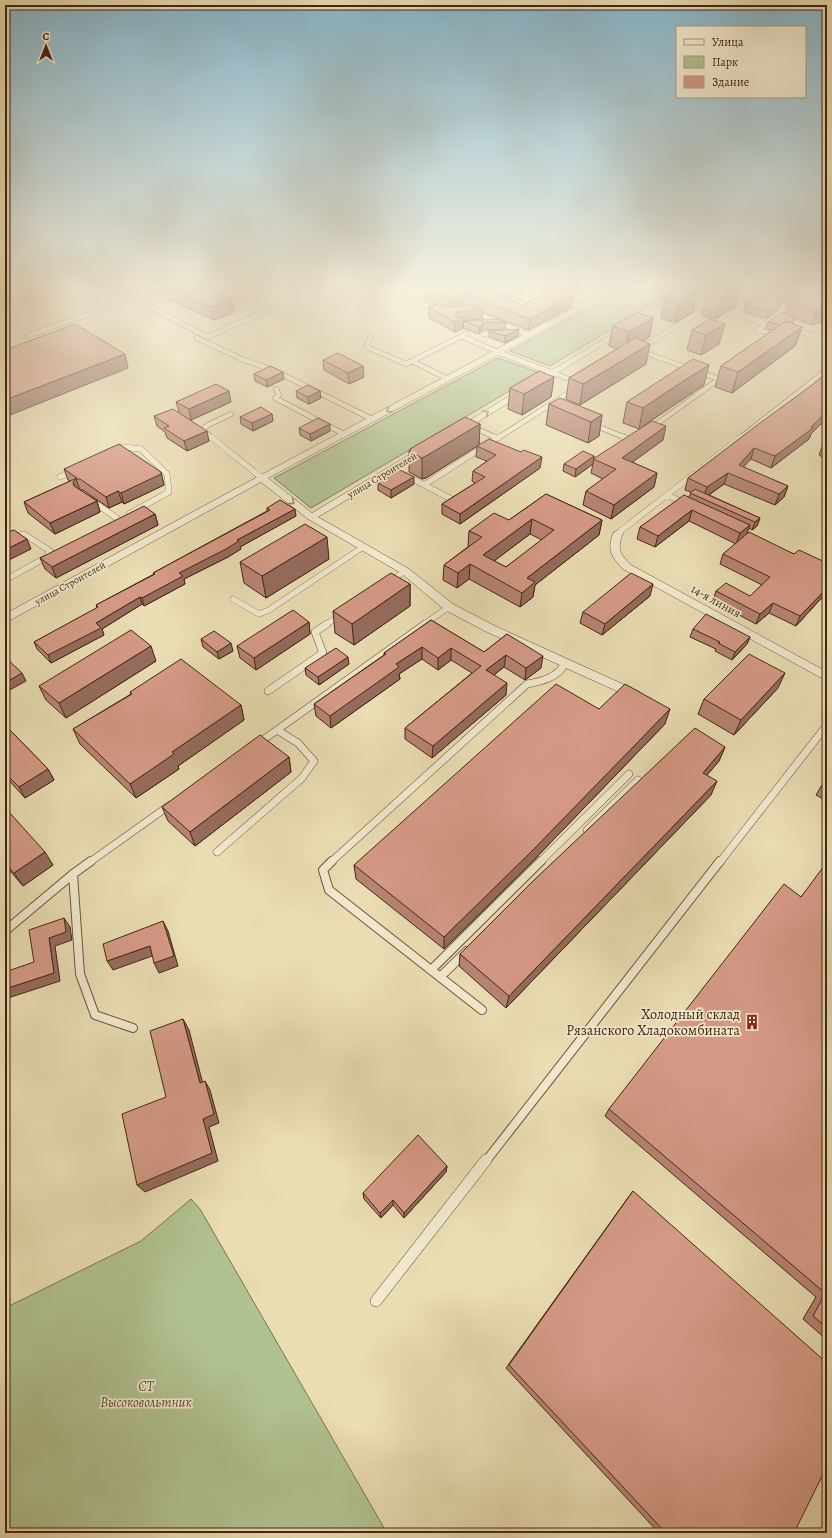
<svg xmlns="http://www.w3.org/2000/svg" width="832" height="1538" font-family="Alegreya,serif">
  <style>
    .green { fill: #b1c291; stroke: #7a7452 }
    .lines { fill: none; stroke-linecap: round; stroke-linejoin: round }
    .lane-far4-casing { stroke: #6d533c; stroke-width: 5.5 }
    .lane-far3-casing { stroke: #6d533c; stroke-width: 6 }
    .lane-far2-casing { stroke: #6d533c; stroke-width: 8 }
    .lane-far1-casing { stroke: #6d533c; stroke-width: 10 }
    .lane-casing { stroke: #6d533c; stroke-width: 12 }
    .street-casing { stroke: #6d533c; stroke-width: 1 }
    .lane-far4 { stroke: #f1e9ce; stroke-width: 4.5 }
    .lane-far3 { stroke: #f1e9ce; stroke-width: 5.5 }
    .lane-far2 { stroke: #f1e9ce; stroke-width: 7 }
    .lane-far1 { stroke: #f1e9ce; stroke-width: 8 }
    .lane { stroke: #f1e9ce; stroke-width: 11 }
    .street { fill: #f1e9ce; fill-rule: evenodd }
    .wall { fill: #b78474; stroke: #432514; fill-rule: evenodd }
    .shaded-wall { fill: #956c5e; stroke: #432514 }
    .building { fill: #d59a87; stroke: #432514; fill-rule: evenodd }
    .oneway { stroke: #9a8771 }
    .labels { text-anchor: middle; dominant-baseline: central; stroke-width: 3.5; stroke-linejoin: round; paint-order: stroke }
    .far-street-label { font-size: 10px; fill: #432514; stroke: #f1e9ce }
    .street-label { font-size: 12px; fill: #432514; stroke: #f1e9ce }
    .near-poi-label { font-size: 14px; fill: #432514; stroke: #f1e9ce; text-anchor: end }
    .near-park-label { font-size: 14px; font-style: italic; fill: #5e4c33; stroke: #f1e9ce }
  </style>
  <rect width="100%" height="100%" fill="#eaddb3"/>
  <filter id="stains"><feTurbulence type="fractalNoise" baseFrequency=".005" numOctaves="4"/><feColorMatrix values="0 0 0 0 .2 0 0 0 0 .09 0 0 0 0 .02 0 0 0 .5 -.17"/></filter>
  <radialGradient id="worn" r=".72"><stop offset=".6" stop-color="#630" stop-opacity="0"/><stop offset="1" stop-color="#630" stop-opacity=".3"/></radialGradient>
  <!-- green -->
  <path class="green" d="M625,289h54l-129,77 -40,-15z
    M498,358l42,15 -229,135 -37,-30z
    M191,1199l9,10 187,324h-382v-225l136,-67z"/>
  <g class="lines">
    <!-- lane-far4 casing -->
    <g class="lane-far4-casing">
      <path id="lane-far4" d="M687,299l22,7 2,-1
        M564,300l18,7
        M729,301l16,4 -11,8
        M417,302l22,8
        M513,307l28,-15 13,5
        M473,312l57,23
        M734,313l32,11 21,-17 -30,-18
        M775,318l-18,12 21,5
        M785,318l16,7 -6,5
        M793,331l2,-1 32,10
        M483,334l15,-1
        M27,336l106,-38 74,39 110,-48
        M461,336l37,16
        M197,338l47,22 29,10 99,49
        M370,338l-3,9 39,17 60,-30
        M641,348l68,-42
        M412,361l36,18
        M553,373l24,9
        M276,389l3,6 -4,3 69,36
        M472,427l25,11
        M212,438l-10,-8 6,-5 23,-11
        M498,438l50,-32
        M626,438l-78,-32 89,-56 82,29 -82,59
        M740,438l87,-68"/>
    </g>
    <!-- lane-far3 casing -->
    <g class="lane-far3-casing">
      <path id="lane-far3" d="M211,437l51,41
        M495,437l2,1
        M623,437l10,4 5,-4
        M116,450l6,-3 19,2 26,25 2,18 -40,22
        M704,466l37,-29
        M405,475l50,26
        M60,477l14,-7
        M424,485l75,-48
        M667,495l18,8
        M91,500l27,19
        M618,533l76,-59
        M5,539l19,-5 26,17 -4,6
        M5,580l44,-24
        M389,582l16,-11
        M233,599l26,15 10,-4 94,-63
        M325,625l16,-10
        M423,625l26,-18"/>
    </g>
    <!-- lane-far2 casing -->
    <g class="lane-far2-casing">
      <path id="lane-far2" d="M268,691l55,-38 -8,-21 12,-8
        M257,744l20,-14
        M587,830l51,-50
        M217,852l85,-74 12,-17 -16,-18 -21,-13 148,-106
        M90,862l80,-57
        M331,862l196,-178c16,-3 29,-6 38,-20
        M540,862l89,-88
        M720,862l107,-137"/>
    </g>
    <!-- lane-far1 casing -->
    <g class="lane-far1-casing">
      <path id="lane-far1" d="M91,861l-18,13 7,100 15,41 38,13
        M332,861l-9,9 6,20 153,120
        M5,931l68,-57
        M431,970l110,-109
        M440,977l27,-26
        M486,1161l234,-300"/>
    </g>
    <!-- lane casing -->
    <g class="lane-casing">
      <path id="lane" d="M376,1301l110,-141"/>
    </g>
    <!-- street casing -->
    <g class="street-casing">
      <path id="street" d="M609,289h9l-114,63 48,18 135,-81h8l-234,143h-6l-1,-2 92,-57 -48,-18 -230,123 44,35 109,-65h6l2,2 -2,2 -109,65 91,52 44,35 42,22 145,66 2,3 -2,3 -4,1 -4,-1 -145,-66 -42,-22 -44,-37 -93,-54 -47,-37 -256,141v-9l254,-138z
        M618,530l5,3c-6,16 -4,20 8,32l196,107v9l-204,-112c-12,-13 -16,-18 -10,-36z"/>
    </g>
    <!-- lane-far4 -->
    <use href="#lane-far4" class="lane-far4"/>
    <!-- lane-far3 -->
    <use href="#lane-far3" class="lane-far3"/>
    <!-- lane-far2 -->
    <use href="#lane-far2" class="lane-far2"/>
    <!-- lane-far1 -->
    <use href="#lane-far1" class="lane-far1"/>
    <!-- lane -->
    <use href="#lane" class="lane"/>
    <!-- street -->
    <use href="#street" class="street"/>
  </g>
  <!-- wall -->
  <path class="wall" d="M148,289h62l21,10 3,13 -20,8z
    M424,289h101l-17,10 14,6 51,-9 -2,11 -43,23 -46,-18v7l-19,2v7l-8,4 -26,-14v-11l8,-2 -13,-5zM469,299h1v6l-11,1z
    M589,289h10l-4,2z
    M704,289h36l-4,17 -21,13 -13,-4 5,-20 2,-1 -6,-2z
    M775,289h36l16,8 -15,28 -27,-11 3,-10 -15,-9z
    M697,292l-4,20 -18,11 -14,-5 4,-20z
    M745,304l35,3 -14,12 -22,-8z
    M653,318l-4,19 -6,4 3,23 -66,41 -14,-6 3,-21 48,-29 -8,-3 4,-20z
    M710,319l9,25 -18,11 -14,-5 5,-20z
    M464,321l42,1 -1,7 -23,1 -3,4 -16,-6z
    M768,322l25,2 9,3 -7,19 -63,47 -17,-6 6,-21 52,-36 -7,-1z
    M489,331l29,5 -13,7 -16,-6z
    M323,360l41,17 -15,7 -25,-14z
    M827,373v47l-1,-1 -15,15 -2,5 -38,29 -20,-9 -8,8 45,19 -4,11 -9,8 -51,-21 -15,11 51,23 -3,8 -5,4 -3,-2 -3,7 48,19 33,9v29l-31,34 -27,-13 -13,11 -43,-23 3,-10 34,5 12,-11 -42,-21 3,-10 13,-10 -47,-23 -34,26 -18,-8 3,-12 49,-30 2,-5 -6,-2 3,-12 124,-93z
    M254,374l30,5 -17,8 -12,-6z
    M554,377l-3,20 -29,18 -14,-6 2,-21z
    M704,385l-27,18 -38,26 -16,-6 4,-21z
    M296,391h24l1,7 -12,6 -12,-6z
    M176,402h55l-40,18 18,21 -22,10 -20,-13 -2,-6 -8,-6 -3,-10 25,-4z
    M549,404l53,11 -3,21 -11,7 -42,-18z
    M272,414l1,7 -20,10 -12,-7 -1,-7z
    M480,424l-1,21 -53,33 -4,1 -13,-7v-21l1,-1v-1z
    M299,428l31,3 -19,10 -11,-6z
    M663,440l-31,22 25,11 -3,14 -43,32 -28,-14 3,-14 17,-12 -12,-6 2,-9 -18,13 -12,-6 1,-7 30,-8v3z
    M827,442v18l-8,-5 4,-11z
    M477,446l63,22 -80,56 -18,-10v-10l33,-21 -3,-2 1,-10 14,-10 -11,-4z
    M64,469l97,3 3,13 -40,19 -2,-2 -13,6 -26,-18h-3l17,11 3,11 -45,22 -27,-21 -4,-11 46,-21 -2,-1z
    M378,483l36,1 -23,14 -13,-8z
    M546,494l56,26 -3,15 -64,50 -2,12 -13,10 -51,-28 -12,9 -14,-8 1,-15 25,-19h-1l1,-15 40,-11zM530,534l12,6 -36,27 -12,-6z
    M267,508l29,8 -56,31 1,2 -13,8 -44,22 1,5 -41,22 -2,-2 -40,25 2,6 -53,28 -14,-14 -3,-7 63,-34 -1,-3 58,-31 -1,-1 114,-62z
    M155,514l3,11 -102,53 -11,-9 -5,-11z
    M329,559l-63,39 -22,-15 -4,-21z
    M410,584v22l-56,39 -19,-12 -2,-22z
    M650,596l-48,39 -22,-12 3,-11z
    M431,620l53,32 23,-18 34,34 -16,12 -21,-13 -10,8 12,20 -74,63 -27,-19v-11l67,-55 -21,-13 -13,10 -16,-11 -23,15 1,5 -69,49 -15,-12 -2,-12 70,-49v-2z
    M309,622l1,12 -54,36 -16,-12 -3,-12z
    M693,629l57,8 -3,7 -15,16 -17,-9 1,-2 -26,-12z
    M827,629v11l-4,-2z
    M201,639l32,12 -14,8 -16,-12z
    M827,644v12l-5,-2z
    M156,661l-90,57 -20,-18 -7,-14z
    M349,664l-30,21 -13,-10 -1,-7z
    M778,688l-44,47 -36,-21 6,-15z
    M130,692l111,13 3,15 -66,46 1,3 -43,29 -56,-54 -7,-15 58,-35z
    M599,709l66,15 -137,142 -84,83 -88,-70 -2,-14z
    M5,725l43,44 6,11 -29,18 -20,-22z
    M725,747l-6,14 -12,14 4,20 -205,213 -47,-42 1,-12z
    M289,757l2,15 -96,74 -27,-25 -6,-14z
    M827,778v23l-11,-6 9,-15z
    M5,815l48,50 -30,21 -18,-21z
    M827,868v472l-24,-21 13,-22 -211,-181 4,-7z
    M447,1166l-1,6 -42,46 -11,-13 -12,13 -17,-19 -1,-6z
    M633,1191l161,342h-135l-153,-165 121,-169z"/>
  <!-- shaded-wall -->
  <path class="shaded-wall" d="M467,289h6l-1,8 -2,-1v3l-16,10h-7l1,-11z
    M506,289h19l-29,16 1,-11z
    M737,289h3l-4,17 -21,13 5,-19z
    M697,292l-4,20 -18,11 4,-20z
    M573,296l-2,11 -43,23 2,-11z
    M231,299l3,13 -20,8 -3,-13z
    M783,301l-3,6 -14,12 2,-7z
    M827,308v12l-15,5 5,-14z
    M482,309v10l-19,2v7l-8,4v-18l2,-2z
    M653,318l-4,19 -24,15 4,-20z
    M795,318l-3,7 -9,1z
    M483,323l-1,7 -3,4 1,-7z
    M725,324l-6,20 -18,11 5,-20z
    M802,327l-7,19 -63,47 6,-21z
    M519,329l-1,7 -13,7v-7z
    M650,344l-4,20 -66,41 3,-21z
    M125,354l3,14 -123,49v-17z
    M709,365l-5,20 -27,18 -38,26 4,-21 39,-26z
    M363,366l1,11 -15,7 -1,-11z
    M283,372l1,7 -17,8 -1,-7z
    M554,377l-3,20 -29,18 2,-21z
    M229,391l2,11 -40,18 -2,-11z
    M320,391l1,7 -12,6 -1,-7z
    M827,411v5l-1,3 -15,15 -2,5 -38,29 4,-12 36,-29z
    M272,414l1,7 -20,10 -1,-8z
    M602,415l-3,21 -11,7 3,-21z
    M330,424v7l-19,10 -1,-7z
    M480,424l-1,21 -53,33 -4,1v-21z
    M666,426l-3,14 -44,32 3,-14z
    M207,431l2,10 -22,10 -3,-10z
    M754,448l-3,11 -16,17 4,-11z
    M594,456l-1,8 -18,13 1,-8z
    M542,457l-2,11 -80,56v-10z
    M161,472l3,13 -40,19 -3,-11z
    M657,473l-3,14 -43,32 3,-14z
    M728,473l-4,11 -21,15 4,-12z
    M414,477v7l-23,14v-8z
    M76,479l4,11 -3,3 -4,-11z
    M788,486l-4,11 -9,8 4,-11z
    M118,491l4,11 -13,6 -3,-11z
    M97,501l3,11 -45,22 -5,-11z
    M295,509l1,7 -56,31 1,2 -13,8 -44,22 1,5 -41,22 -2,-8 37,-25 58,-33z
    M692,510l-3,11 -34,26 3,-11z
    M155,514l3,11 -102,53 -4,-11z
    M760,518l-3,8 -5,4 3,-8z
    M532,519l-2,15 -48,36 1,-15z
    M602,520l-3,15 -64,50 -2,12 -13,10 2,-14 5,-15z
    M5,524h1l4,9 -5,2z
    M750,525l-4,11 -10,8 4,-11z
    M327,537l2,22 -63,39 -4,-22z
    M27,539l4,10 -26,13v-12z
    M470,564l-1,15 -12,9 1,-15z
    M410,584v22l-56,39 -2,-21z
    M653,584l-3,12 -48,39 3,-11z
    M827,588v4l-31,34 4,-10z
    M140,597l2,7 -40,25 2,6 -53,28 -3,-8 48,-32z
    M773,603l-4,10 -13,11 4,-10z
    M309,622l1,12 -54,36 -2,-12z
    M750,637l-3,7 -15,16 3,-8z
    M231,643l2,8 -14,8 -2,-7z
    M151,646l5,15 -90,57 -7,-15z
    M422,647v12l-23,15 1,5 -69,49 -1,-12 66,-52z
    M451,648v12l-13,10v-12z
    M506,655l-2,12 -19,15 1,-12z
    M543,656l-2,12 -16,12 1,-12z
    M348,657l1,7 -30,21 -1,-8z
    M22,673l4,8 -20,11 -1,-1v-8z
    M785,673l-7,15 -44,47 7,-15z
    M507,683l-1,12 -74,63 1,-12z
    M241,705l3,15 -66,46 1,3 -43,29 -6,-14 42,-32z
    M670,709l-5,15 -137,142 -84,83v-12z
    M725,747l-6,14 -22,26 6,-14z
    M289,757l2,15 -96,74 -5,-14z
    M48,769l6,11 -29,18 -6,-11z
    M717,781l-6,14 -205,213 3,-12z
    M45,852l8,13 -30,21 -9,-13z
    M64,918l6,9 2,13 -17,6 5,35 -55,18v-10l49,-16 -5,-35z
    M163,921l5,10 10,35 -19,7 -5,-10z
    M150,946l5,9 -42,15 -6,-9z
    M183,1019l6,11 16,62 -5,-9z
    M205,1081l5,9 9,33 -10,4 9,34 -73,31 -8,-7 66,-66z
    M447,1166l-1,6 -42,46v-5z
    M393,1200v5l-12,13 -1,-5z"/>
  <!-- building -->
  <path class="building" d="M173,289h37l21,10 -20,8z
    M426,289h41l-12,8 -7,1z
    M474,289h32l-9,5 25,11 33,-16 18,7 -43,23 -60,-23 5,-4z
    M681,289h6l10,3 -18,11 -14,-5z
    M717,289h20l-17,11 -13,-5z
    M791,289h20l16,8v11l-10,3 -28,-11 6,-5v-4z
    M768,292l15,9 -15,11 -23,-8z
    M439,304l8,3 21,-2 14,4 -25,3 -2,2 1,3 8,1 -9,4 -26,-15z
    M637,312l16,6 -24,14 -16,-6z
    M782,312l13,6 -6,4 -3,-1 -6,4 -12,-3z
    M497,319l9,3 -23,1 -3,4 -16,-6z
    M710,319l15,5 -19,11 -14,-5z
    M786,321l16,6 -64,45 -17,-6z
    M75,324l50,30 -120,46v-50z
    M519,329l-14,7 -16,-5z
    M635,338l15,6 -67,40 -14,-6z
    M338,353l25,13 -15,7 -25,-13z
    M693,359l16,6 -27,17 -39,26 -16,-6z
    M270,366l13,6 -17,8 -12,-6z
    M539,371l15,6 -30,17 -14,-6z
    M827,373v38l-16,16 2,1 -38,28 -21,-8 -15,17 49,21 -9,8 -51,-21 -21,14 -19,-9 68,-52 56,-41z
    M216,384l13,7 -40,18 -13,-7z
    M308,385l12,6 -12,6 -12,-6z
    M560,398l42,17 -11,7 -42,-18z
    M261,407l11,7 -20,9 -12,-6z
    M173,409l34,22 -23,10 -20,-13 5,-2 -15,-10z
    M465,417l15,7 -54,32 -4,2 -13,-7 2,-2h-1z
    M318,418l12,6 -20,10 -11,-6z
    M652,421l14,5 -44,32 35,15 -43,32 -28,-14 30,-22 -23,-10z
    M489,439l32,13 3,-2 18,7 -82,57 -18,-10 43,-27 -12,-6 23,-16 -19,-9z
    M827,442v4l-4,-2z
    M119,444l42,28v2l-40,19 -3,-2 -12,6 -26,-18h-4l-3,3 1,4 23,15 -47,22 -26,-21 53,-24 -13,-9z
    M583,451l11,5 -18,13 -12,-5z
    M400,470l14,7 -23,13 -13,-7z
    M695,489l65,29 -5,4 -65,-29z
    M546,494l56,26 -75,58 8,4 -13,11 -52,-29 -12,9 -14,-8 38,-28 -13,-6 25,-18 15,7zM532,519l22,11 -48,37 -23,-12z
    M684,495l66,30 -10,8 -48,-23 -34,26 -18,-9z
    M280,500l15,9 -58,31 2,1 -13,8 -47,24 4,3 -41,22 -2,-1 -44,26 5,5 -53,27 -14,-13 64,-35 -2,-2 59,-31 -2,-1 117,-63 -3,-2z
    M144,506l11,8 -103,53 -12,-9z
    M305,524l22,13 -65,39 -22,-14z
    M14,530l13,9 -22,11v-17z
    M749,532l45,22 5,-4 28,13v25l-27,28 -27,-13 -13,11 -44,-23 10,-8 24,13 20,-19 -47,-23z
    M391,573l19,11 -58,40 -19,-13z
    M631,573l22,11 -48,40 -22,-12z
    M293,610l16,12 -55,36 -17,-12z
    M706,614l44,23 -15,15 -17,-9 2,-1 -27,-13z
    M431,620l53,32 23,-18 36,22 -17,12 -20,-13 -20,15 21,13 -74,63 -28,-18 76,-62 -30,-18 -13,10 -16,-11 -26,17 3,3 -69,49 -16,-12 72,-50 -2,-1z
    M131,630l20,16 -92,57 -20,-17z
    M214,631l17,12 -14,9 -16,-13z
    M336,648l12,9 -30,20 -13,-9z
    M749,654l36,19 -44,47 -37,-21z
    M5,657l17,16 -17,10z
    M181,659l60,46 -69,47 2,2 -44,30 -57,-55 59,-35 -2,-2z
    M556,684l43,25 26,-25 45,25 -139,143 -87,85 -90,-72z
    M5,725l43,44 -29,18 -14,-14z
    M695,728l30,19 -22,26 14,8 -208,215 -49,-42 72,-72z
    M260,735l29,22 -99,75 -28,-25z
    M9,812l36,40 -31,21 -9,-10v-48z
    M824,866l3,2v460l-14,-12 12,-23 -216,-184 175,-225 17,13z
    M64,918l2,14 -17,6 5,35 -49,16v-17l29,-10 -5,-32z
    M163,921l11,35 -20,7 -4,-17 -43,15 -4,-17z
    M183,1019l17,64 5,-2 9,33 -11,5 9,34 -75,32 -15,-71 44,-17 -16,-66z
    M418,1135l29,31 -43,47 -11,-13 -13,13 -17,-20z
    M633,1191l194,172v103l-33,67h-128l-157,-168z"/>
  <!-- one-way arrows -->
  <defs><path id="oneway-chevron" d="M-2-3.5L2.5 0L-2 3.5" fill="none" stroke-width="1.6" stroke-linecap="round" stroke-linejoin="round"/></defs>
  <g class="oneway">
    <use href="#oneway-chevron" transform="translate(389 410) rotate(152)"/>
    <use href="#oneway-chevron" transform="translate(486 413) rotate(-31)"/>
    <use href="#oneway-chevron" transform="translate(292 502) rotate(39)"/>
  </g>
  <!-- sky -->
  <linearGradient id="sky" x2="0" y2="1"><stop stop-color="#88b8ce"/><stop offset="0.57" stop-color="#f6f0dd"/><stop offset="1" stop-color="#f6f0dd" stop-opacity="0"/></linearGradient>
  <rect width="832" height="504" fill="url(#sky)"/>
  <!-- icons -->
  <defs>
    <g id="building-bare" transform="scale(1.2)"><path d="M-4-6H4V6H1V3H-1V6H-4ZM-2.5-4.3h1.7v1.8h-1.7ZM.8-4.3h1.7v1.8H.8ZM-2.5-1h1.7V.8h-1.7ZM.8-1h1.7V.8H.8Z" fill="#8f2418" stroke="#f1e9ce" stroke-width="2.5" paint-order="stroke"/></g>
  </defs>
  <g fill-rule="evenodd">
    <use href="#building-bare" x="752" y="1022"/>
  </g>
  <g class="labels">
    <!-- far-street labels -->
    <g class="far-street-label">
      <text transform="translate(382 475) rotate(-31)">улица Строителей</text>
      <text transform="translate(70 583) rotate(-29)">улица Строителей</text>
    </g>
    <!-- street labels -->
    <g class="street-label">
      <text transform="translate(716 601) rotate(29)">14-я линия</text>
    </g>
    <!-- near-poi labels -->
    <g class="near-poi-label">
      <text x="740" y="1014">Холодный склад<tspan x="740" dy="16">Рязанского Хладокомбината</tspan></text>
    </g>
    <!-- near-park labels -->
    <g class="near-park-label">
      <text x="146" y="1386">СТ<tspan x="146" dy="16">Высоковольтник</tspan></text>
    </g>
  </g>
  <!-- margin -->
  <rect width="832" height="1538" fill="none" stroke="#eaddb3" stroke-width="20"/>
  <rect x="6" y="6" width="820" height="1526" fill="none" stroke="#432514" stroke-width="2"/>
  <rect x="10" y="10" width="812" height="1518" fill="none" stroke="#432514"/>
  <!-- legend -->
  <rect x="676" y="26" width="130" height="72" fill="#f1e9ce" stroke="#ab9b84"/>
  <rect x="684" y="39" width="20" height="6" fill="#f1e9ce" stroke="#ab9b84"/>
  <text x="712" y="46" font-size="12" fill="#432514">Улица</text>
  <rect x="684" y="56" width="20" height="12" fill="#b1c291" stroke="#ab9b84"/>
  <text x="712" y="66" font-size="12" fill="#432514">Парк</text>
  <rect x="684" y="76" width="20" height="12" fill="#d59a87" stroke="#ab9b84"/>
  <text x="712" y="86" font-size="12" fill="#432514">Здание</text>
  <!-- north arrow -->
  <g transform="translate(46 46)" stroke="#f1e9ce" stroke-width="3" paint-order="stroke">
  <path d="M0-3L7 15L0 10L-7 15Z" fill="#432514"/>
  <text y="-6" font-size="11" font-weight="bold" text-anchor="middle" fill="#432514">С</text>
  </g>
  <rect width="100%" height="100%" filter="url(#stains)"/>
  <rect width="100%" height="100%" fill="url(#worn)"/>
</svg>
